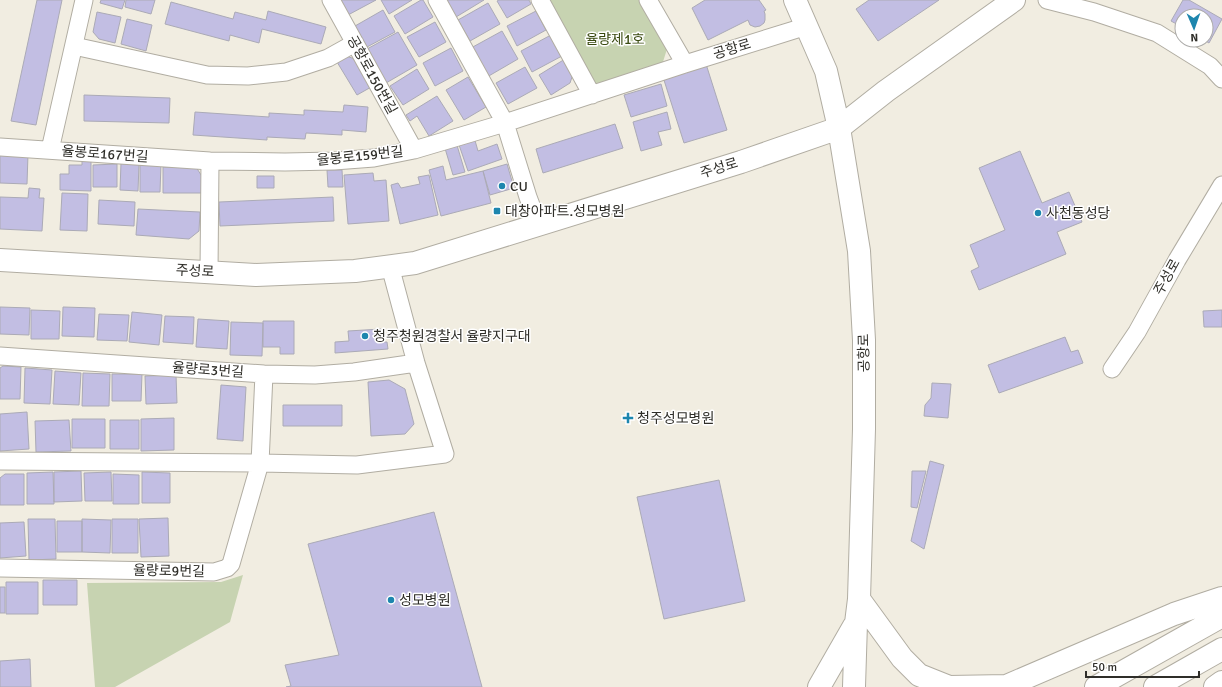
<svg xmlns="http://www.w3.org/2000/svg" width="1222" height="687" font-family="Signika,'Noto Sans KR',sans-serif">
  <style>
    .green { fill: #c7d3b1 }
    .building { fill: #c2bee3; stroke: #abaab6 }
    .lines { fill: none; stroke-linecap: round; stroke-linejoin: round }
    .street-casing { stroke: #b1ada2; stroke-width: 19 }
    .secondary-casing { stroke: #b1ada2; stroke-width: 24 }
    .street { stroke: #fff; stroke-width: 17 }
    .secondary { stroke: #fff; stroke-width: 22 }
    .poi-dot { fill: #1d86ae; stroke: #fff; stroke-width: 1.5 }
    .labels { text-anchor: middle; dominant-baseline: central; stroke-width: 3; stroke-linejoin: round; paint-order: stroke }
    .park-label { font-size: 14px; fill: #3a4a11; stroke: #fff }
    .street-label { font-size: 14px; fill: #2f2e29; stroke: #fff }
    .poi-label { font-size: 14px; fill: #2f2e29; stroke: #fff; text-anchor: start }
  </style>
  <rect width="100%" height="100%" fill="#f1ede1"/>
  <!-- green -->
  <path class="green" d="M550,0h89l28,49 -5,16 -67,22z
    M243,575l-13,47 -115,65h-20l-8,-104 134,-1z"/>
  <!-- building -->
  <path class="building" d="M37,0h25l-26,125 -25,-4z
    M101,0h24l-3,9 -22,-6z
    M126,0h29l-4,14 -26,-7z
    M340,0h36l-28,15z
    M381,0h31l-23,14z
    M421,0h2l10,17 -28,17 -11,-18z
    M446,0h38l-28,17z
    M499,0h30l2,4 -24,14 -10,-17z
    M705,0h54l7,10 -2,1 1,3v6l-1,3 -4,3 -5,1 -5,-2 -2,-5 -40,20 -16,-32z
    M869,0h70l-61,41 -22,-32z
    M1183,0h6l33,19 -13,24 -5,-3h2v-24h-24v11l-11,-6z
    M171,2l62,17 2,-7 31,8 2,-9 58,16 -5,17 -59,-15 -3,14 -29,-8 -1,6 -64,-17z
    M488,3l12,21 -30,17 -12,-21z
    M383,10l12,22 -28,15 -12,-21z
    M536,11l10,19 -29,16 -10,-20z
    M97,12l24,5 -6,26 -16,-4 -6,-7z
    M127,19l25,6 -6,26 -25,-7z
    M435,22l11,20 -27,15 -12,-20z
    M502,31l16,28 -31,18 -16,-29z
    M398,32l19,33 -31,18 -19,-34z
    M551,35l11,21 -30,16 -11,-21z
    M451,48l12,23 -28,15 -12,-23z
    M346,56l12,4 15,26 -16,9 -20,-33z
    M565,59l8,15 -3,9 -19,12 -12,-20z
    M706,64l21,66 -43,13 -21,-66z
    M525,67l12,21 -29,16 -12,-21z
    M417,69l12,20 -26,16 -13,-19z
    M468,77l18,30 -22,13 -18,-30z
    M661,84l6,22 -36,11 -7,-22z
    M84,95l86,3 -1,25 -85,-2z
    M437,96l16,25 -24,15 -12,-20 -7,5 -4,-6z
    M344,105l24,2 -2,25 -24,-2v5l-36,-2 -1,6 -38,-2v3l-74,-5 2,-23 74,5v-4l35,2v-5l39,2z
    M667,112l4,17 -13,3 4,13 -21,6 -8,-29z
    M615,124l8,24 -80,25 -7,-24z
    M474,137l4,14 19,-7 5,15 -34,12 -10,-29z
    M456,142l9,30 -12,3 -9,-30z
    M1020,151l22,52 27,-11 13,30 -25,10 9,22 -87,36 -8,-19 8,-4 -9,-22 35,-15 -26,-62z
    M0,153l28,1 -1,30 -27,-1z
    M82,159h9v32l-31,-1v-16h9v-9h13z
    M121,163l18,1 -1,27 -18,-1z
    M117,164v23h-24v-22z
    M140,164h21l-1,28h-20z
    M507,164l7,24 -24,7 -7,-24z
    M443,166l3,14 37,-9 8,32 -50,13 -12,-46z
    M163,167h33l7,11v15h-40z
    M327,170h15l1,17h-15z
    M373,173l1,8 12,-1 3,41 -41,3 -4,-49z
    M429,175l9,40 -38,9 -9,-39 7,-2 3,5 19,-4 -2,-7z
    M257,176h17v12h-17z
    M29,188l11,1 -1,9h5l-2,33 -42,-2v-32l28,1z
    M62,193l26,1 -1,37 -27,-1z
    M333,197l1,24 -114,5 -1,-24z
    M99,200l36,2 -1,24 -36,-2z
    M138,209l62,3 -1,19 -10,8 -53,-4z
    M0,307l30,1 -1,27 -29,-1z
    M63,307l32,1 -1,29 -32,-1z
    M31,310l29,1 -1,28h-28z
    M1222,310v17h-18l-1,-16z
    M132,312l30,3 -3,30 -30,-3z
    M99,314l30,1 -2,26 -30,-1z
    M165,316l29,1 -1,27 -30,-2z
    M198,319l31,2 -2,28 -31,-2z
    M263,321h31v33h-14v-7h-17z
    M231,322l32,1 -1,33 -32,-1z
    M381,329l1,13h5l1,7 -53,4v-11l14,-1 -1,-10z
    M1065,337l6,15 7,-2 5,13 -84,30 -11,-28z
    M3,366l18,1 -1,32h-20v-31z
    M25,368l27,2 -2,34 -26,-1z
    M55,371l26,2 -2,32 -26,-1z
    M83,373l27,1 -1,32h-27z
    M112,374h30l-1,27h-29z
    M176,375l1,28 -31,1 -1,-28z
    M389,380l16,9 9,35 -9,10 -34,2 -3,-54z
    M932,383l19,1 -3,34 -24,-2 1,-11 6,-7z
    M221,385l25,2 -3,54 -26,-2z
    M283,405h59v21h-59z
    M27,412l2,37 -29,2v-37z
    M174,418v32l-33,1v-32z
    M72,419h33v29h-33z
    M69,420l2,31 -35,1 -1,-31z
    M110,420h29v29h-29z
    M930,461l14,4 -20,84 -13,-8z
    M81,471l1,30 -28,1v-30z
    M912,471h14l-9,37 -6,-1z
    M53,472l1,32h-27v-31z
    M111,472l1,29h-27l-1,-28z
    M142,472l28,1v30h-28z
    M5,474h19v31h-24v-27z
    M113,474l26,1v29h-26z
    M719,480l26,121 -81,18 -27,-122z
    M434,512l48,175h-196l5,-1 -6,-21 54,-10 -31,-111z
    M168,518l1,38 -28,1 -2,-38z
    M28,519h27l1,40 -27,1z
    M82,519l29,1 -1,33 -28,-1z
    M112,519h26v34h-26z
    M57,521h25v31h-25z
    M24,522l2,34 -26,2v-35z
    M43,580h34v25h-34z
    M6,582h32v32h-32z
    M0,587h5v26h-5z
    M30,659l1,28h-31v-26z"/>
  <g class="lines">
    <!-- street casing -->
    <g class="street-casing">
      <path id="street" d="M331,0l83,150
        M437,0l68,123 23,74 10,27
        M540,0l52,95
        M648,0l37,64
        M1047,0l47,12 63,21 53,33 12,13
        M74,46l133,29 41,1 38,-4 42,-14 27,-15
        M0,147l210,14 75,1 49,-1 40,-3 40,-8 91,-27 180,-59 122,-38
        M50,150l34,-150
        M209,272l1,-111
        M0,356l264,18 51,1 39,-3 62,-9
        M1112,369l25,-37 40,-72 45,-75
        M0,461l260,2 97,2 88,-11 -29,-91 -26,-97
        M0,568l214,4 13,-4 4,-4 29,-101 4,-89"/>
    </g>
    <!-- secondary casing -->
    <g class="secondary-casing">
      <path id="secondary" d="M795,0l31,71 13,57 20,123 5,89v89l-5,170 -3,24 -2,64
        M0,260l256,15 99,-4 60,-8 326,-101 98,-34 47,-37 128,-91
        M859,599l43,59 17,17 30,12 58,-1
        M819,687l35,-61
        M1004,687l170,-73 48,-16
        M1096,687l126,-71
        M1155,687l67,-38
        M1215,687l7,-5"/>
    </g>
    <!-- street -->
    <use href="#street" class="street"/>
    <!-- secondary -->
    <use href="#secondary" class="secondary"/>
  </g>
  <!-- markers -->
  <g class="poi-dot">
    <circle cx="502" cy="186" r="4"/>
    <rect x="493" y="207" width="8" height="8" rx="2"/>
    <circle cx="1038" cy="213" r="4"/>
    <circle cx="365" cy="336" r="4"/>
    <path d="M626 412h4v4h4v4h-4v4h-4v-4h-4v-4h4z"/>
    <circle cx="391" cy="600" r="4"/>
  </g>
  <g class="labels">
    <!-- park labels -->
    <g class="park-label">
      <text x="615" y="39">율량제1호</text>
    </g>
    <!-- street labels -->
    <g class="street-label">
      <text transform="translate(732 49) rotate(-17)">공항로</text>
      <text transform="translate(372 75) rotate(61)">공항로150번길</text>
      <text transform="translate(105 154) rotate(4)">율봉로167번길</text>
      <text transform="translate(360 156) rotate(-6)">율봉로159번길</text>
      <text transform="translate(719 168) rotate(-17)">주성로</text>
      <text transform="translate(195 271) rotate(3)">주성로</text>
      <text transform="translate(1167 277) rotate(-61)">주성로</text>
      <text transform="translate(864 353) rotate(-91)">공항로</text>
      <text transform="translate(208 370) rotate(4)">율량로3번길</text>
      <text transform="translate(169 571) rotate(1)">율량로9번길</text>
    </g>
    <!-- poi labels -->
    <g class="poi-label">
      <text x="510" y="186">CU</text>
      <text x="505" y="211">대창아파트.성모병원</text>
      <text x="1046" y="213">사천동성당</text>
      <text x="373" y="336">청주청원경찰서 율량지구대</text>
      <text x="637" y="418">청주성모병원</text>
      <text x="399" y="600">성모병원</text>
    </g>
  </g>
  <!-- north arrow -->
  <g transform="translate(1194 28) rotate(178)"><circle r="19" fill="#ffffff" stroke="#acaba9"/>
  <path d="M0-3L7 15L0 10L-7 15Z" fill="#1d86ae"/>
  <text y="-6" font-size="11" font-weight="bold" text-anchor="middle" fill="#2f2e29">N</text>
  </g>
  <!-- scale -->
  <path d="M1086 671v6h113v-6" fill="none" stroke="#2f2e29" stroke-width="2"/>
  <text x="1092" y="671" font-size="12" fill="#2f2e29" stroke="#ffffff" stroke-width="3" paint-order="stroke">50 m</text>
</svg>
